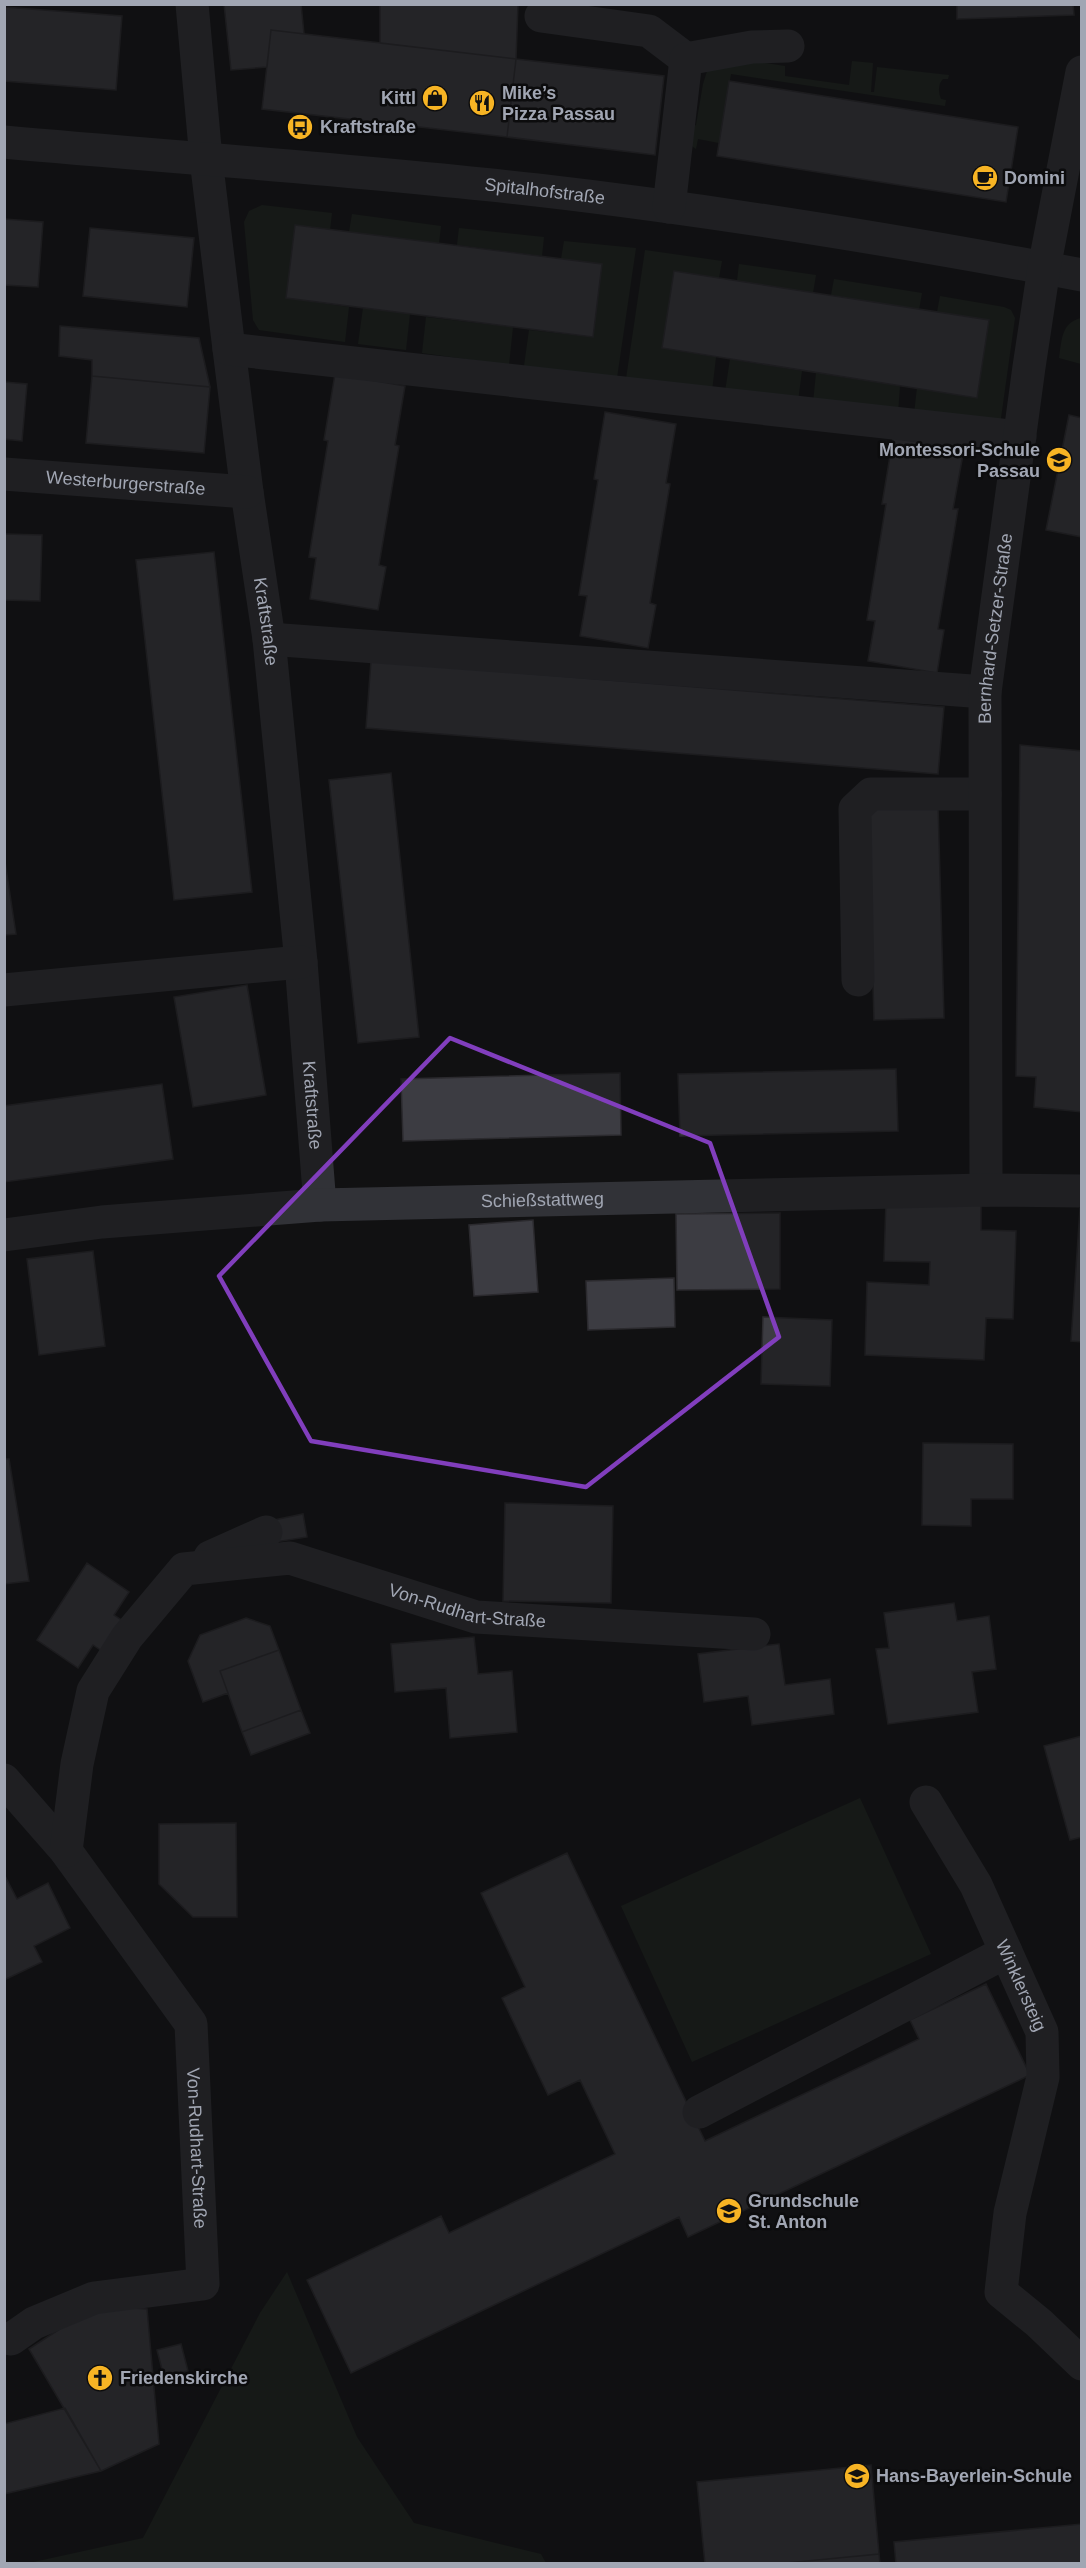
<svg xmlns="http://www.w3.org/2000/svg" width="1086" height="2568" font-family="Arial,sans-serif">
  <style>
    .green { fill: #1d251e }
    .building { fill: #3c3c42; stroke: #2b2a2e; stroke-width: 1.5 }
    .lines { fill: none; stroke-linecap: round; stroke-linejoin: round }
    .minor { stroke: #313237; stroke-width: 33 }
    .marked { fill: none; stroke: #813ebd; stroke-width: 4.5; stroke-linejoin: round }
    .labels { text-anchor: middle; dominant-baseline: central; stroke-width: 5; stroke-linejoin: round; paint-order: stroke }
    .poi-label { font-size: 18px; font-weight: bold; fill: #a1a6b3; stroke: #0c0c0d; text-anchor: start }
    .street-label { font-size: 18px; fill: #a1a6b3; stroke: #0c0c0d }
  </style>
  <rect width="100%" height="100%" fill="#111112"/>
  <!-- green -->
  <path class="green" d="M732,58l53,8v10l64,9 3,-24 21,2 -2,29h3l3,-25 72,8 -1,4h-5c-5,5 -5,13 -2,20l5,1 -1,6 -214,-32 -12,69 -21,-4 -2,10 -10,-7 -1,-13 11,-4 7,-41 5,-16z
    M262,205l70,8 -2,17 -35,-5 -9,73 63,9 -4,35 -86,-12 -6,-10 -9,-98 5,-11z
    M352,214l89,12 -2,17 -90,-11z
    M459,228l85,9 -2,19 -85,-11z
    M564,241l72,7 -19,130 -93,-12 5,-36 64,7 9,-72 -41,-6z
    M645,250l77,11 -3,17 -45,-7 -12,77 54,9 -4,34 -86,-12z
    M739,264l77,11 -3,18 -76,-12z
    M834,279l88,14 -3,17 -88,-15z
    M940,296l64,11 7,3 4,8 -15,107 -86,-11 3,-26 60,9 12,-77 -52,-8z
    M363,308l47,6 -4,36 -48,-6z
    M426,317l87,10 -4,38 -87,-12z
    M1081,318h1l-1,46 -22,-6c3,-18 2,-35 22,-40z
    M730,359l72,12 -4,30 -73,-9z
    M816,373l84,13 -2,27 -85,-10z
    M860,1798l71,156 -239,108 -71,-156z
    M287,2272l70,165 57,86 127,31 5,9h-517l114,-25 117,-225z"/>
  <!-- building -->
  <path class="building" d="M224,4h77l3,30 -33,-4 -4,37 -36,3z
    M380,4h138l-2,55 -136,-16z
    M957,4h116l1,11 -117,4z
    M4,7l118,9 -6,74 -112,-9z
    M271,30l245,29 -9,78 -245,-28z
    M516,59l148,17 -9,79 -148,-18z
    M729,81l289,46 -12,75 -289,-46z
    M4,219l39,3 -5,65 -34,-2z
    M295,225l307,39 -9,73 -307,-39z
    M90,228l104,10 -7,69 -104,-11z
    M674,271l315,49 -12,78 -315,-50z
    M60,326l139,12 11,49 -118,-11v-16l-33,-4z
    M335,374l70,12 -10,59 4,1 -20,119 7,2 -8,43 -68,-11 6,-41 -7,-1 19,-116 -4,-1z
    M92,376l118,11 -6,66 -118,-10z
    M4,382l23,2 -5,57 -18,-2z
    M605,412l71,12 -10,59 4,1 -20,119 6,2 -8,43 -68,-12 7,-40 -8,-1 19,-115 -4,-1z
    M1069,415l13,3v119l-36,-7z
    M893,438l71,11 -11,60h5l-20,120 6,1 -7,43 -69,-12 7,-40 -8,-1 19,-116h-4z
    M4,534l38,1 -2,66 -36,-1z
    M214,552l38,340 -78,8 -38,-340z
    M371,661l573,46 -6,67 -572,-46z
    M1020,745l62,6v361l-48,-5 2,-30 -20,-1z
    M391,773l28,264 -61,6 -29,-263z
    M938,805l6,213 -70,2 -6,-213z
    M4,855l12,79 -12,1z
    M247,985l19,110 -73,12 -19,-110z
    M896,1069l2,62 -218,5 -2,-62z
    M620,1073l1,62 -218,6 -2,-62z
    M162,1084l11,75 -169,23v-76z
    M886,1201l95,4v25l35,1 -3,88 -27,-1 -2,42 -119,-5 2,-73 62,3 1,-23 -46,-1z
    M1080,1209l2,1v132l-11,-1z
    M780,1213v76l-103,1 -1,-76z
    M533,1220l5,72 -64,4 -5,-71z
    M93,1251l12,95 -66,9 -12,-96z
    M674,1278l1,49 -87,3 -2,-49z
    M763,1317l69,3 -2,66 -69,-2z
    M923,1443l90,1v55h-42v27l-49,-1z
    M4,1459h5l20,122 -25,3z
    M505,1503l108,3 -2,97 -108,-2z
    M303,1514l4,23 -38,6 -5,-21z
    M87,1563l42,29 -15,23 12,8 -21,30 -12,-8 -15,23 -41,-28z
    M954,1603l3,18 32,-5 7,53 -24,3 6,40 -90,12 -12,-75 13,-1 -5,-35z
    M246,1618l24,8 9,24 -59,21 8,22 -25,9 -15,-41 12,-26z
    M474,1637l4,37 34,-3 5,61 -67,6 -4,-50 -51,4 -4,-48z
    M779,1644l6,41 45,-6 4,35 -82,11 -4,-29 -44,6 -6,-48z
    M279,1650l22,60 -59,22 -22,-61z
    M301,1710l9,23 -59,22 -9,-23z
    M1082,1736v101l-12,3 -26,-94z
    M236,1823l1,94h-44l-34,-33v-60z
    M567,1853l138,288 214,-102 -9,-19 76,-36 44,91 -342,162 -9,-20 -328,156 -44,-93 134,-64 8,17 166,-79 -35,-74 -32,15 -46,-97 23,-11 -44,-94z
    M4,1874l13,25 31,-16 22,45 -36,18 8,16 -38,18z
    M117,2307l30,2 12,135 -58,27 -72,-122 57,-37z
    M181,2344l7,27 -24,6 -7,-27z
    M65,2408l36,63 -97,23v-70z
    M871,2465l8,89 -103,10h-71l-8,-82z
    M1082,2524v40h-186l-2,-22z
    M879,2554l1,10h-104z"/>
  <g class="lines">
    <!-- minor -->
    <g class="minor">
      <path id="s1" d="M192,4l14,155 23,190 18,143 22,147 32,323 19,243"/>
      <path d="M541,16l108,15 37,28"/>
      <path id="s2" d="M4,142c178,16 356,28 533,48 182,21 364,51 545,85"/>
      <path d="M669,207l17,-148 66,-12 36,-1"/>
      <path d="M229,349l791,88"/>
      <path id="s3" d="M4,474l243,18"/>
      <path d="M269,639l716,53"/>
      <path d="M858,980l-3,-171 16,-15h114"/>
      <path d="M4,990l297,-28"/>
      <path id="s4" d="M986,1190l-1,-498 44,-325 15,-99 38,-196"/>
      <path id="s5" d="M4,1235l98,-13 218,-17 666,-15 96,1"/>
      <path d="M210,1557l56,-25"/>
      <path id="s6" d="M4,1780l62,71 125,173 12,260 -109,14 -60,25 -23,16"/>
      <path id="s7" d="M926,1802l50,83 66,147 1,45 -33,136 -9,79 38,31 43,41"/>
      <path id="s8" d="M66,1851l11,-87 16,-73 34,-54 57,-68 106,-11 186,59 278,17"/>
      <path d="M699,2112l307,-160"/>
    </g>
  </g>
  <!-- marked area -->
  <path d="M0 0H1086V2568H0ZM450,1038l260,105 69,194 -193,150 -275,-46 -92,-165z" fill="#111112" fill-opacity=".55" fill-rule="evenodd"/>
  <path class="marked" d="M450,1038l260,105 69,194 -193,150 -275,-46 -92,-165z"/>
  <!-- icons -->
  <defs>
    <g id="shop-disc" transform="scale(1.35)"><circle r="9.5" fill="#f7b424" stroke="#0c0c0d"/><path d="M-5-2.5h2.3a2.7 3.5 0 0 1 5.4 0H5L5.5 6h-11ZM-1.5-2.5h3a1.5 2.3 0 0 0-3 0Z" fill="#111"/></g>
    <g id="restaurant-disc" transform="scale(1.35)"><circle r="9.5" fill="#f7b424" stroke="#0c0c0d"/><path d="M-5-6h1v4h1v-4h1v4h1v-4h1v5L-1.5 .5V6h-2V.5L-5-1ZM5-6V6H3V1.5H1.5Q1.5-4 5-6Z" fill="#111"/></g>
    <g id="bus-disc" transform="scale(1.35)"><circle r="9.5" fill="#f7b424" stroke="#0c0c0d"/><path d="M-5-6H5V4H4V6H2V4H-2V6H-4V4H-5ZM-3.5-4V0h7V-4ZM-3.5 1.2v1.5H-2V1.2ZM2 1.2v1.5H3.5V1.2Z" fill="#111"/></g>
    <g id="cafe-disc" transform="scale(1.35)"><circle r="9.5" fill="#f7b424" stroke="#0c0c0d"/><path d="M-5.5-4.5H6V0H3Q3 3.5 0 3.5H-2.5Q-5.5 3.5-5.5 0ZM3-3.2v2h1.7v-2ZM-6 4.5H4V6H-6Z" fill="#111"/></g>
    <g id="school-disc" transform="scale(1.35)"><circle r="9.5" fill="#f7b424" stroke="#0c0c0d"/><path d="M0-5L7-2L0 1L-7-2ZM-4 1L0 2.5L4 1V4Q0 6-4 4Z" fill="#111"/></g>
    <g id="church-disc" transform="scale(1.35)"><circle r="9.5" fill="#f7b424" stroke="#0c0c0d"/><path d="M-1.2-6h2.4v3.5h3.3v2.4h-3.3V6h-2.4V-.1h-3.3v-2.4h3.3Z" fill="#111"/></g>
  </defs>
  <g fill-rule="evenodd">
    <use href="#shop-disc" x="435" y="98"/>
    <use href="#restaurant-disc" x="482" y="103"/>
    <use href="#bus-disc" x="300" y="127"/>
    <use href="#cafe-disc" x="985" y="178"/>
    <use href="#school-disc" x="1059" y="460"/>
    <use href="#school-disc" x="729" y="2211"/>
    <use href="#church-disc" x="100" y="2378"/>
    <use href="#school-disc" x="857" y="2476"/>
  </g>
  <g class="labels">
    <!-- poi labels -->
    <g class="poi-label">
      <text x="502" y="93">Mike’s<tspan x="502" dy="21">Pizza Passau</tspan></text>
      <text x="416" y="98" text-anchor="end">Kittl</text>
      <text x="320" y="127">Kraftstraße</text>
      <text x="1004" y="178">Domini</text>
      <text x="1040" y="450" text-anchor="end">Montessori-Schule<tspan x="1040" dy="21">Passau</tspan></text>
      <text x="748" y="2201">Grundschule<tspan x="748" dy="21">St. Anton</tspan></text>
      <text x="120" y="2378">Friedenskirche</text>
      <text x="876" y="2476">Hans-Bayerlein-Schule</text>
    </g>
    <!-- street labels -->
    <g class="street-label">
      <text stroke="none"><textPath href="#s2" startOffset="543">Spitalhofstraße</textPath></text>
      <text stroke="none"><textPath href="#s3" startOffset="122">Westerburgerstraße</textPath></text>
      <text stroke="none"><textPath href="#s1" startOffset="622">Kraftstraße</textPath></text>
      <text stroke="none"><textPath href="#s4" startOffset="562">Bernhard-Setzer-Straße</textPath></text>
      <text stroke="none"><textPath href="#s1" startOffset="1108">Kraftstraße</textPath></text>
      <text stroke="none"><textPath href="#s5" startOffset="540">Schießstattweg</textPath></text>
      <text stroke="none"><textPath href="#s8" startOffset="606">Von-Rudhart-Straße</textPath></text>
      <text stroke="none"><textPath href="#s7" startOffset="207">Winklersteig</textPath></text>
      <text stroke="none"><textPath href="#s6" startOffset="432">Von-Rudhart-Straße</textPath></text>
    </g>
  </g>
  <!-- border -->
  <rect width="1086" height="2568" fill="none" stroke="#a1a6b3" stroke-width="12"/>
</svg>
